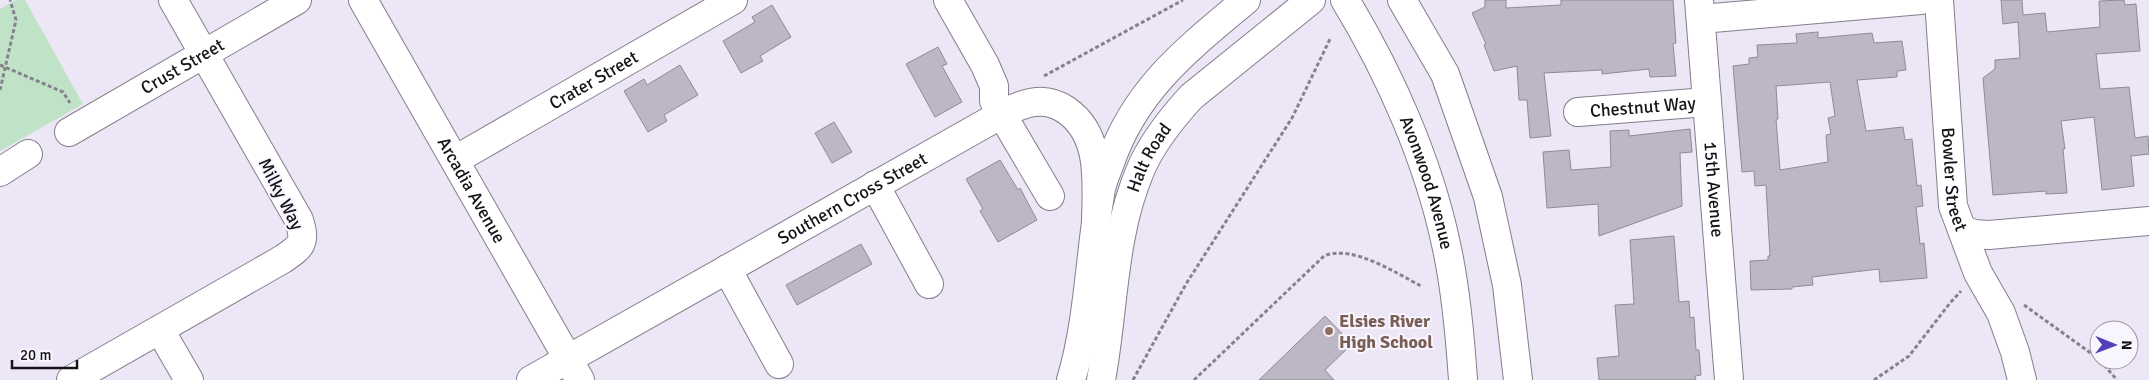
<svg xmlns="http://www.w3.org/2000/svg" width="2149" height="380" font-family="Signika,sans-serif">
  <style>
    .green { fill: #c0e3c7 }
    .building { fill: #bcb6c5; stroke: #8f8998; fill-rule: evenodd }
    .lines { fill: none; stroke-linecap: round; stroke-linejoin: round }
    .minor-casing { stroke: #837d8c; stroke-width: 30 }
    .major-casing { stroke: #837d8c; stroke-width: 30 }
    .path { stroke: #86828d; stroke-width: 3; stroke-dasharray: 4 2.5; stroke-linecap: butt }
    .minor { stroke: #fff; stroke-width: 28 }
    .major { stroke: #fff; stroke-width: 28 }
    .education-dot { fill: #8d6e63; stroke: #f9f5ff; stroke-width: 2 }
    .labels { text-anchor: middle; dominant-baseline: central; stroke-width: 4; stroke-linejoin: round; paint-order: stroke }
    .street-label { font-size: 18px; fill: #161419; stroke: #f9f5ff }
    .education-label { font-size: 18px; font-weight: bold; fill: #785e54; stroke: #f9f5ff; text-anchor: start }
  </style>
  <rect width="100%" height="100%" fill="#ece6f7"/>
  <!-- green -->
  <path class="green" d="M16,0h9l58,104 -83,47v-142z"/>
  <!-- building -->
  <path class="building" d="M1485,0h21v8l55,-3v-5h112l3,43 -3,1 3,32 -26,1 -1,-8 -47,5v-4l-58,3 7,63 -21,2 -3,-38h-8l-2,-34 -23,5 -10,-26 2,-1 -14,-31 13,-6z
    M2001,0h21l1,15 22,-2 2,19 53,-5 -1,-26 25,-1 1,5 11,-1 4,47 -44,3 4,35 29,-2 6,51 13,-2 1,18 -18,2 3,30 -32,4 -8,-73 -33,4 4,28h-2l4,44 -21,1v-3l-53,4 -10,-117 12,-9v-9l25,-2 -2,-36 -15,2z
    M772,5l19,32 -31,19 3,5 -22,12 -18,-32 32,-19 -3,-5z
    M1818,32v6l54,-5 2,10 28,-2 4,29 -9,1v6l-40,3 9,51 37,-4 2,13 7,-1 5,47 4,-1 2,21 -7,1 4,37 4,-1 3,35 -47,4 -1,-13 -67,8 1,8 -21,2v2l-41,1 -1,-29 18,-1v-4h2l-4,-71 -11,1 -1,-15 -12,1 -9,-106 16,-2v-6l9,-1 -1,-12 40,-2 -1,-9zM1830,82l5,34 -7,2 3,16 -5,1 2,27 -48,8 -4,-51h2l-2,-33z
    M938,47l9,17 -5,2 20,36 -27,15 -29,-53z
    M680,65l18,30 -34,20 3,6 -19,11 -24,-41 20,-12 3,6z
    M834,122l18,30 -20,11 -17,-30z
    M1690,129l2,23 -12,1 2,53 -83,30 -1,-32 -51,4 -4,-56 26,-2 2,20 40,-3 -1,-36 19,-1v6z
    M1000,160l18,30 2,-2 17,32 -39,22 -18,-31 3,-2 -17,-30z
    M1674,236l5,66 10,-1 1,17 4,-1 2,33h3l2,25 -6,1 1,4h-97l-2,-22 22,-2 -4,-51 19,-1 -4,-64z
    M861,244l11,20 -75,41 -11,-20z
    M1325,316l27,28 -27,26 9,10h-75z"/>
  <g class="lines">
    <!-- minor casing -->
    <g class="minor-casing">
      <g id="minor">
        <path id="s1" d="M363,0l217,380"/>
        <path d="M948,0l37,65 9,21v15l56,95"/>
        <path id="s2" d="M1699,0l30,380"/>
        <path id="s3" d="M1939,0l14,206 25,67 23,40 14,39 7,28"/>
        <path d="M1701,19l220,-19"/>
        <path id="s4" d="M1578,112l129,-10"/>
        <path id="s5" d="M69,132l228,-132"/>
        <path id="s6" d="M455,160l278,-160"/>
        <path d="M0,172l28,-18"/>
        <path d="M875,185l54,99"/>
        <path d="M1963,230l11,4 15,1 160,-14"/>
        <path d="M727,269l52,95"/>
        <path d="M160,330l29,50"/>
        <path d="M71,380l212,-121c19,-13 23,-16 16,-39l-126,-220"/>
        <path id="s7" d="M531,380l471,-266c21,-11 42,-19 64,-4 38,26 30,77 30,117"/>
        <path d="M1071,380c18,-59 19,-130 30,-191 2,-10 7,-20 10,-29 26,-73 78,-112 135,-160"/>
        <path id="s8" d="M1101,380c13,-69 11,-143 39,-209 11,-27 31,-52 51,-74l120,-97"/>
      </g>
    </g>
    <!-- major casing -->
    <g class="major-casing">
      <g id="major">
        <path id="s9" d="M1345,0c45,74 83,160 101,244 10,45 14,91 17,136"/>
        <path d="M1402,0l43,74 43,123 19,88 11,95"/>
      </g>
    </g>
    <!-- path -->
    <path class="path" d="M0,65l63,27 7,11
      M1044,76l139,-76
      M0,90l16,-70 -6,-20
      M2024,305l75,54
      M2100,360l17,20
      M1133,380l53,-96 106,-166 38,-79
      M1194,380l130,-124c28,-12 72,17 97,30
      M1874,380l35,-24 41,-53 11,-12"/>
    <!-- minor -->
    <use href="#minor" class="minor"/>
    <!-- major -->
    <use href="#major" class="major"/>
  </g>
  <!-- markers -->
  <circle class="education-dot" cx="1329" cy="331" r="5"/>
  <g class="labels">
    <!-- street labels -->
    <g class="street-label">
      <text stroke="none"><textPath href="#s5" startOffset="131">Crust Street</textPath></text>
      <text stroke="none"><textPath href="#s6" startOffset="160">Crater Street</textPath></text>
      <text stroke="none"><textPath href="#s4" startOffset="65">Chestnut Way</textPath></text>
      <text stroke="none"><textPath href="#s8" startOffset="229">Halt Road</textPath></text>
      <text stroke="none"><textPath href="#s3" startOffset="180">Bowler Street</textPath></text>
      <text stroke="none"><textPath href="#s9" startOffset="201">Avonwood Avenue</textPath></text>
      <text stroke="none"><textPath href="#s1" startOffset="219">Arcadia Avenue</textPath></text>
      <text stroke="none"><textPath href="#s2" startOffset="190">15th Avenue</textPath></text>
      <text transform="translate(281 194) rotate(63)">Milky Way</text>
      <text stroke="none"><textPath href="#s7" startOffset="369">Southern Cross Street</textPath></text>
    </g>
    <!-- education labels -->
    <g class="education-label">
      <text x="1339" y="321">Elsies River<tspan x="1339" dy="21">High School</tspan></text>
    </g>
  </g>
  <!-- north arrow -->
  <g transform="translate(2114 345) rotate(91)"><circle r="24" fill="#f9f5ff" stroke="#9e9ba3"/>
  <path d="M0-4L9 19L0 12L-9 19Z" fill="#5140b8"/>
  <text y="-8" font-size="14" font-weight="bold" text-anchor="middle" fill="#161419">N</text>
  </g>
  <!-- scale -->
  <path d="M12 360v8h65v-8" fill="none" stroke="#161419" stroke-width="2.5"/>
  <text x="20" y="360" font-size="15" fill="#161419" stroke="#f9f5ff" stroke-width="4" paint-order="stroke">20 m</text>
</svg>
